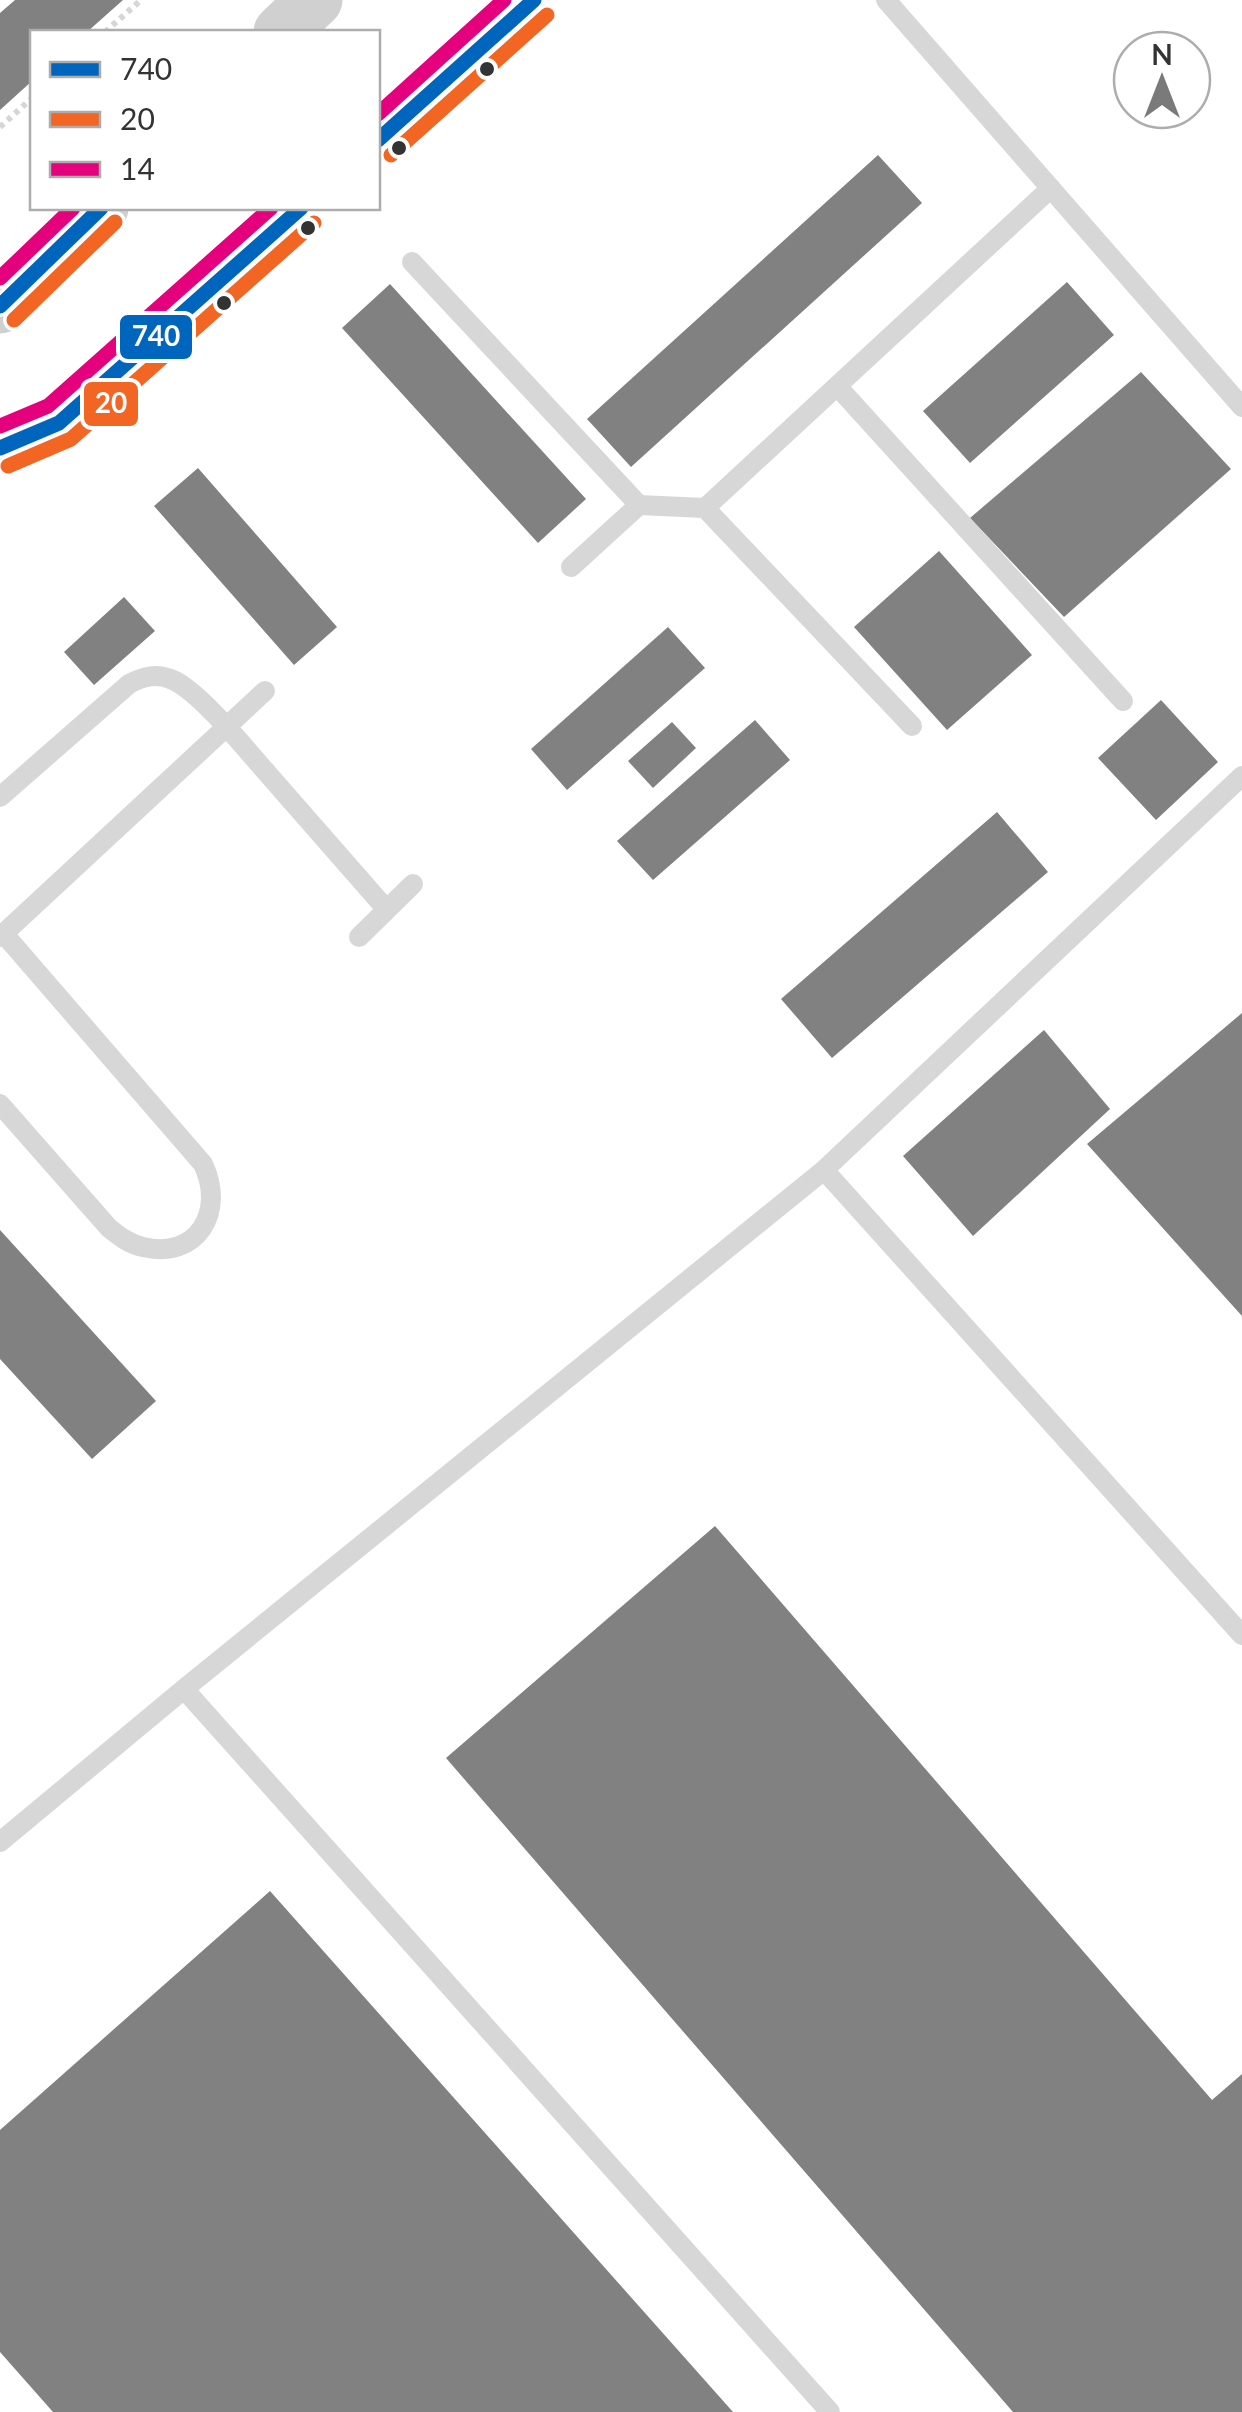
<svg xmlns="http://www.w3.org/2000/svg" width="1242" height="2412" font-family="Lato,sans-serif">
  <style>
    .building { fill: #818181 }
    .lines { fill: none; stroke-linecap: round; stroke-linejoin: round }
    .path { stroke: #d6d6d6; stroke-width: 6; stroke-dasharray: 5 5; stroke-linecap: butt }
    .lane { stroke: #d7d7d7; stroke-width: 20 }
    .secondary { stroke: #d0d0d0; stroke-width: 55 }
    .bus-1-casing { stroke: #fff; stroke-width: 22 }
    .bus-2-casing { stroke: #fff; stroke-width: 22 }
    .bus-3-casing { stroke: #fff; stroke-width: 22 }
    .bus-1 { stroke: #0065bd; stroke-width: 15 }
    .bus-2 { stroke: #f26522; stroke-width: 15 }
    .bus-3 { stroke: #e5007d; stroke-width: 15 }
    .bus-dot { fill: #333; stroke: #fff; stroke-width: 4 }
    .line-badge { stroke: #fff; stroke-width: 4 }
    .badge-label { font-size: 28px; text-anchor: middle; font-weight: bold; fill: #fff }
  </style>
  <rect width="100%" height="100%" fill="#fff"/>
  <!-- building -->
  <path class="building" d="M15,0h108l-36,32h-55v49l-32,29v-97z
    M878,155l44,48 -291,264 -44,-48z
    M1067,282l47,53 -144,128 -47,-52z
    M390,284l196,215 -48,44 -196,-215z
    M1141,372l90,97 -167,148 -94,-99z
    M198,468l139,159 -43,38 -140,-159z
    M939,551l93,104 -85,75 -93,-103z
    M124,597l31,34 -61,54 -30,-33z
    M668,627l37,41 -138,122 -36,-41z
    M1161,700l57,62 -62,58 -58,-62z
    M755,720l35,40 -137,120 -36,-39z
    M672,722l24,26 -43,40 -25,-27z
    M997,812l51,60 -216,186 -51,-59z
    M1242,1013v303l-155,-172z
    M1044,1030l66,79 -137,127 -70,-80z
    M0,1230l156,171 -64,58 -92,-100z
    M715,1526l497,574 30,-26v338h-229l-567,-654z
    M270,1891l463,521h-680l-53,-60v-222z"/>
  <g class="lines">
    <!-- path -->
    <path class="path" d="M105,32l36,-32
      M0,127l32,-29"/>
    <!-- lane -->
    <path class="lane" d="M886,0l356,407
      M378,140l156,-140
      M412,262l227,243
      M837,386l286,315
      M0,448l59,-25 242,-215
      M705,508l207,218
      M571,567l68,-62 66,3 346,-320
      M0,797l129,-113c15,-8 28,-11 44,-4 25,11 68,63 87,85 43,49 85,97 127,145
      M0,937l265,-246
      M359,937l54,-53
      M0,1104l109,124c10,8 20,16 34,19 54,13 83,-35 60,-83l-199,-230
      M824,1170l418,465
      M184,1689l646,723
      M0,1842l184,-153 640,-519 418,-394"/>
    <!-- secondary -->
    <path class="secondary" d="M281,32l34,-32
      M0,306l101,-98"/>
    <!-- bus-1 casing -->
    <g class="bus-1-casing">
      <path id="bus-1" d="M378,140l156,-140
        M0,306l101,-98
        M0,448l59,-25 242,-215"/>
    </g>
    <!-- bus-2 casing -->
    <g class="bus-2-casing">
      <path id="bus-2" d="M391,155l156,-140
        M14,320l101,-98
        M8,466l63,-27 243,-216"/>
    </g>
    <!-- bus-3 casing -->
    <g class="bus-3-casing">
      <path id="bus-3" d="M378,114l126,-114
        M0,278l73,-70
        M0,426l48,-20 223,-198"/>
    </g>
    <!-- bus-1 -->
    <use href="#bus-1" class="bus-1"/>
    <!-- bus-2 -->
    <use href="#bus-2" class="bus-2"/>
    <!-- bus-3 -->
    <use href="#bus-3" class="bus-3"/>
  </g>
  <!-- markers -->
  <g class="bus-dot">
    <circle cx="487" cy="69" r="9"/>
    <circle cx="399" cy="148" r="9"/>
    <circle cx="308" cy="228" r="9"/>
    <circle cx="224" cy="303" r="9"/>
  </g>
  <g class="line-badge">
    <rect x="118" y="313" width="76" height="48" rx="10" fill="#0065bd"/>
    <rect x="82" y="380" width="58" height="48" rx="10" fill="#f26522"/>
  </g>
  <g class="badge-label">
    <text x="156" y="346">740</text>
    <text x="111" y="413">20</text>
  </g>
  <!-- legend -->
  <rect x="30" y="30" width="350" height="180" fill="#ffffff" stroke="#adadad" stroke-width="2.5"/>
  <rect x="50" y="62" width="50" height="15" fill="#0065bd" stroke="#adadad" stroke-width="2.5"/>
  <text x="120" y="80" font-size="30" fill="#333333">740</text>
  <rect x="50" y="112" width="50" height="15" fill="#f26522" stroke="#adadad" stroke-width="2.5"/>
  <text x="120" y="130" font-size="30" fill="#333333">20</text>
  <rect x="50" y="162" width="50" height="15" fill="#e5007d" stroke="#adadad" stroke-width="2.5"/>
  <text x="120" y="180" font-size="30" fill="#333333">14</text>
  <!-- north arrow -->
  <g transform="translate(1162 80)"><circle r="48" fill="#ffffff" stroke="#adadad" stroke-width="2.5"/>
  <path d="M0-8L18 38L0 25L-18 38Z" fill="#7a7a7a"/>
  <text y="-15" font-size="28" font-weight="bold" text-anchor="middle" fill="#333333">N</text>
  </g>
</svg>
